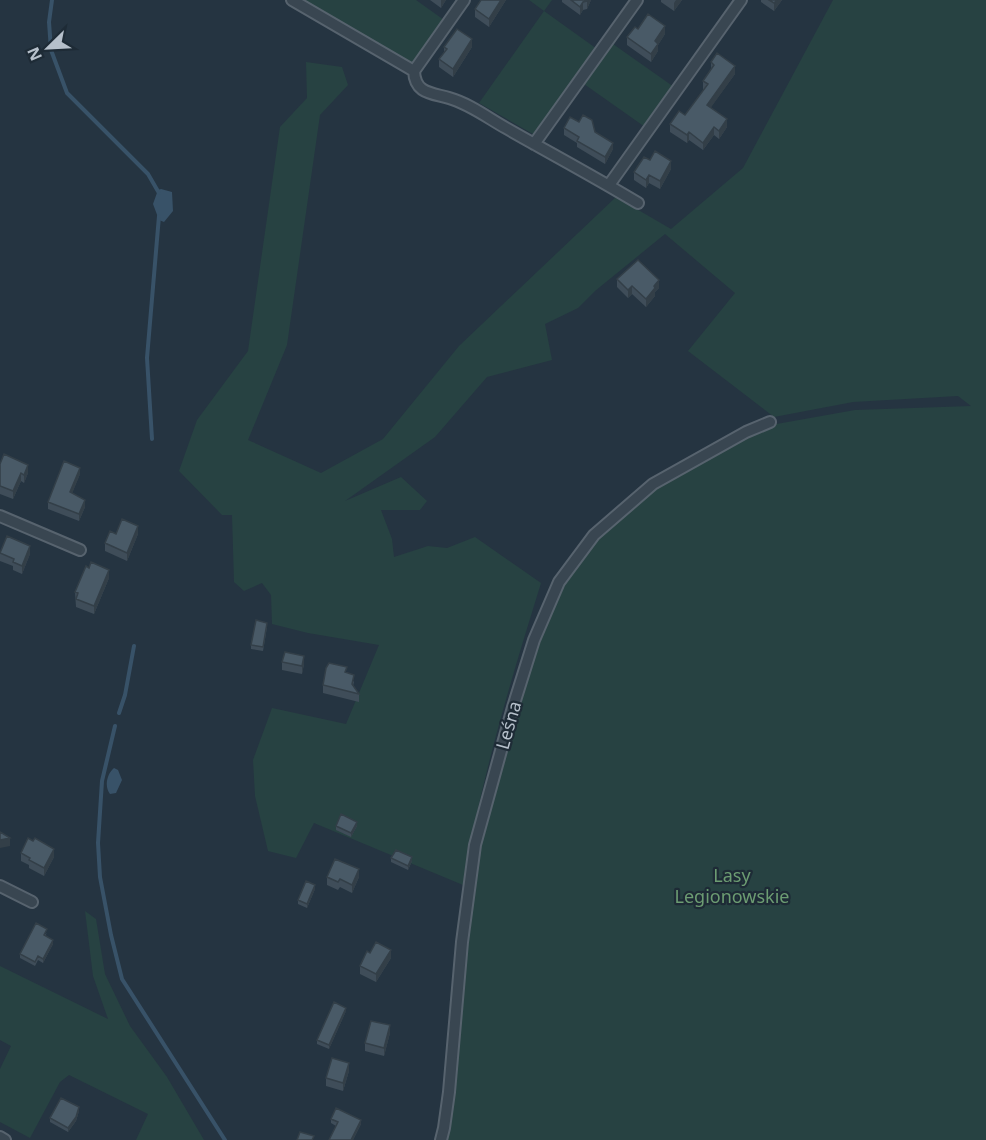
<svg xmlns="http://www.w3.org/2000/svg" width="986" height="1140" font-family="'Noto Sans',sans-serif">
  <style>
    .green { fill: #274242 }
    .water { fill: #385268 }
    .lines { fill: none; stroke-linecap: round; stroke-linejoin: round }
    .stream { stroke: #385268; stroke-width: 4 }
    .minor-casing { stroke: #57636e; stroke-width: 14 }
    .minor { stroke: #394651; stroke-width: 10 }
    .wall { fill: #3f4d59 }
    .shaded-wall { fill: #333f48 }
    .building { fill: #495a67; stroke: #333f48; stroke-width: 1.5 }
    .labels { text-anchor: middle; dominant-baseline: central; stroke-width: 4.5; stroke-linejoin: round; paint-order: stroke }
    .street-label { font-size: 18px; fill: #b6c0cb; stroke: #1e2b36 }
    .park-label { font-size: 18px; fill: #6c9c72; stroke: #1e2b36 }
  </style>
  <rect width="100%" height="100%" fill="#253441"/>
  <!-- green -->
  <path class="green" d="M304,0h112l28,20 -32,44z
    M529,0h23l-8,11 53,38 -61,84 -3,1 -54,-31 65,-92z
    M833,0h153v1140h-549l45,-305 55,-194 26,-58 32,-45 65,-56 111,-57 84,-15 116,-4 -13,-10 -105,6 -79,15 -86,-66 47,-58 -70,-59 -70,57 -17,17 -33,16 7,36 -65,17 -52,60 -90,64 56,-24 26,24 -7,9h-39l11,29 2,18 34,-11 19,2 28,-11 66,46c-31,100 -61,199 -78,302l-149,-62 -18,35 -28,-7 -13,-55 -2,-36 19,-52 74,16 33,-79 -71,-12 -36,-9 -1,-29 -9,-12 -18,8 -10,-9 -2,-67h-10l-43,-44 18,-51 51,-69 32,-224 27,-29 -1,-36 36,5 6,18 -28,30 -33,230 -39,95 73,33 62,-34 76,-93 157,-149 55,32 72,-61z
    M613,44l61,43 -29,40 -61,-43z
    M85,911l11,8 9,55 25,52 37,51 37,63h-68l12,-26 -79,-39 -9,7 -30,56 -30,-16v-53l11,-23 -11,-6v-74l108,53 -15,-43z"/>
  <!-- water -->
  <path class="water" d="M161,189l11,3 1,19 -9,11 -5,-2 -6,-16 5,-14z
    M114,768l4,2 4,10 -6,13 -6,1c-6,-8 -3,-20 4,-26z"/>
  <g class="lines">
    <!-- stream -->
    <path class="stream" d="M52,0l-3,22 2,28 16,43 81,81 11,19
      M152,439l-5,-81 12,-142
      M119,713l6,-18 9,-49
      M115,726l-13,55 -4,62 2,34 11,58 11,44 103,161"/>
    <!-- minor casing -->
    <g class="minor-casing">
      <path id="minor" d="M292,0l122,71
        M464,0l-50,71c1,23 18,22 35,27 21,6 39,20 57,30 44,25 89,49 132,75
        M534,144l103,-144
        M609,185l132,-185
        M0,516l80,34
        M0,886l32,16
        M0,1137l5,3
        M441,1140l3,-12 5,-36 13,-150 13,-97 38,-138 21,-67 25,-58 35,-47 59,-51 93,-52 24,-10"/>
    </g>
    <!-- minor -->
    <use href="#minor" class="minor"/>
  </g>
  <!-- wall -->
  <path class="wall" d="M430,0h16l-5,8z
    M480,0h26l-17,27 -14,-10v-8l5,-7z
    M562,0h29l-4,9 -4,1 -3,5 -18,-13z
    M661,0h21l-8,11 -13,-9z
    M761,0h21l-8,11 -13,-9z
    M665,34l-7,11v6l-7,11 -24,-17v-8z
    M444,47h28l-19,30 -14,-10v-8l5,-7z
    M711,62l24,12 -25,34 17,19 -8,12 -5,-4 -11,15 -14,-10 -2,3 -17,-11v-8l15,-9 19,-26h-1v-8l8,-12z
    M564,128l31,4 18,17 -8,15 -28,-17v-4l-13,-8z
    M650,160l21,9 -11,20 -11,-6 -3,5 -12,-8v-8z
    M617,279l42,9 -4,4v4l-9,11 -14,-13 -4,4 -11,-11z
    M0,464l28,9 -4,10 -3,-2 -8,18 -13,-5z
    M80,474l-8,19 13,14 -6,14 -31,-12v-7z
    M116,534h22l-11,27 -22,-10v-8z
    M0,553l30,1 -8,20 -9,-4v-4l-13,-5z
    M109,578l-15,36 -18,-7 -1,-15z
    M267,627l-4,24 -12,-2v-4z
    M282,662l22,2 -2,10 -20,-4z
    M347,673l7,9 -1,4 6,8v8l-36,-9v-8z
    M336,826h21l-6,11 -15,-7z
    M21,853l33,4 -10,19 -15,-8v-3l-8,-4z
    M391,858l21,3 -4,9 -17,-8z
    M327,877h32l-7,16 -12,-6 -2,3 -11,-5z
    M315,889l-8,19 -9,-4v-4z
    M47,933l-2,3 8,8 -10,19 -5,-3 -3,6 -15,-8v-4z
    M370,953l21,5 -15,24 -16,-8v-8z
    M346,1011l-17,38 -12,-5v-4z
    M390,1033l-6,23 -19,-5v-8z
    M349,1071l-6,20 -17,-5v-8z
    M79,1111l-3,10 -8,11 -18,-10v-4z
    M331,1119l30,5 -8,16h-24l7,-14 -5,-3z"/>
  <!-- shaded-wall -->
  <path class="shaded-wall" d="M441,0h5l-5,8z
    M501,0h5l-17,27v-8z
    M588,0h3l-4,9v-8z
    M676,0h6l-8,11v-8z
    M777,0h5l-8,11v-8z
    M583,2v8l-3,5v-8z
    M665,26v8l-7,11v6l-7,11v-8l4,-13z
    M472,39v8l-19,30v-8z
    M735,66v8l-28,39v-8z
    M727,119v8l-8,12v-8z
    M714,127v8l-11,15v-7z
    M689,132v8l-2,3v-8z
    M613,143v6l-8,15v-7z
    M671,161v8l-11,20v-8z
    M649,175v8l-3,5v-8z
    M659,280v8l-4,4v4l-9,11v-8l8,-13z
    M632,286v8l-4,4v-8z
    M28,465v8l-4,10v-8z
    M80,468v6l-10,25v-7z
    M21,473v8l-8,18v-8z
    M85,500v7l-6,14v-7z
    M138,526v8l-11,27v-8z
    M30,546v8l-8,20v-8z
    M109,570v8l-15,36v-8z
    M304,656v8l-2,10v-8z
    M357,822v4l-6,11v-4z
    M10,838v8l-10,2v-8z
    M54,849v8l-10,19v-8z
    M412,857v4l-4,9v-4z
    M359,869v8l-7,16v-8z
    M315,885v4l-8,19v-4z
    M53,940v4l-10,19v-4z
    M391,950v8l-15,24v-8z
    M346,1008v3l-17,38v-4z
    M390,1025v8l-6,23v-8z
    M349,1063v8l-6,20v-8z
    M79,1107v4l-3,10 -8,11v-4z
    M361,1120v4l-8,16h-2z"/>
  <!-- building -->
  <path class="building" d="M481,0h20l-12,19 -14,-10z
    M571,0h17l-1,1 -4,1 -3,5z
    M769,0h8l-3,3z
    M648,14l17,12 -10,15 3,3 -7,10 -24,-17 8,-10 3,2z
    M457,29l15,10 -19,30 -14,-10 8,-10 -3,-2z
    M717,53l18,13 -28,39 20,14 -8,12 -5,-4 -11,16 -14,-11 -2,3 -17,-11 9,-13 6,4 23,-31 -5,-3 11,-16 -3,-3z
    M583,115l9,5 3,12 18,11 -8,14 -28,-16 2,-4 -15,-9 6,-11 9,5z
    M655,151l16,10 -11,20 -11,-6 -3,5 -12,-8 10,-15 6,3z
    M638,260l21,20 -5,6 1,2 -9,11 -14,-13 -4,4 -11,-11z
    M4,454l24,11 -4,10 -3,-2 -8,18 -13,-5v-22z
    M64,461l16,7 -10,24 15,8 -6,14 -31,-12z
    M122,519l16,7 -11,27 -22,-10 5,-12 6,3z
    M7,536l23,10 -8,20 -9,-4 1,-3 -14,-6z
    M91,562l18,8 -15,36 -18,-7 2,-6 -3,-1 11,-26 3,2z
    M256,620l11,3 -4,24 -12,-2z
    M285,652l19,4 -2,10 -20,-4z
    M329,663l18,4 -2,5 9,3 -2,9 7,10 -36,-9 3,-17z
    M341,814l16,8 -6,11 -15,-7z
    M0,832l10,6 -10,2z
    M28,838l5,3 2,-3 19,11 -10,19 -15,-8 1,-2 -9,-5z
    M396,850l16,7 -4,9 -17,-8z
    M335,859l24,10 -7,16 -12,-6 -2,3 -11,-5z
    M306,881l9,4 -8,19 -9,-4z
    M36,923l11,6 -3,6 9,5 -10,19 -5,-3 -3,6 -15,-8z
    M376,942l15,8 -15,24 -16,-8 7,-15 3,2z
    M334,1002l12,6 -17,37 -12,-5z
    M371,1021l19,4 -6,23 -19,-5z
    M332,1058l17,5 -6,20 -17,-5z
    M61,1098l18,9 -3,10 -8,11 -18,-10z
    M336,1108l25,12 -10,20h-22l9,-18 -7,-3z
    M300,1132l14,4 -2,4h-15z"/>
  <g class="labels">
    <!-- street labels -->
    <g class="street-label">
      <text transform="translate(508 725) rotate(-74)">Leśna</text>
    </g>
    <!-- park labels -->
    <g class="park-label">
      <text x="732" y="875">Lasy<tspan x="732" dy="21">Legionowskie</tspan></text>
    </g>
  </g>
  <!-- north arrow -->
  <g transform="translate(48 48) rotate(246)" stroke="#1e2b36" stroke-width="4.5" paint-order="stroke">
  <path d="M0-4.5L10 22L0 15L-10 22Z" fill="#b6c0cb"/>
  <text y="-9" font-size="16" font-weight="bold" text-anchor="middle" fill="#b6c0cb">N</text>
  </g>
</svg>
